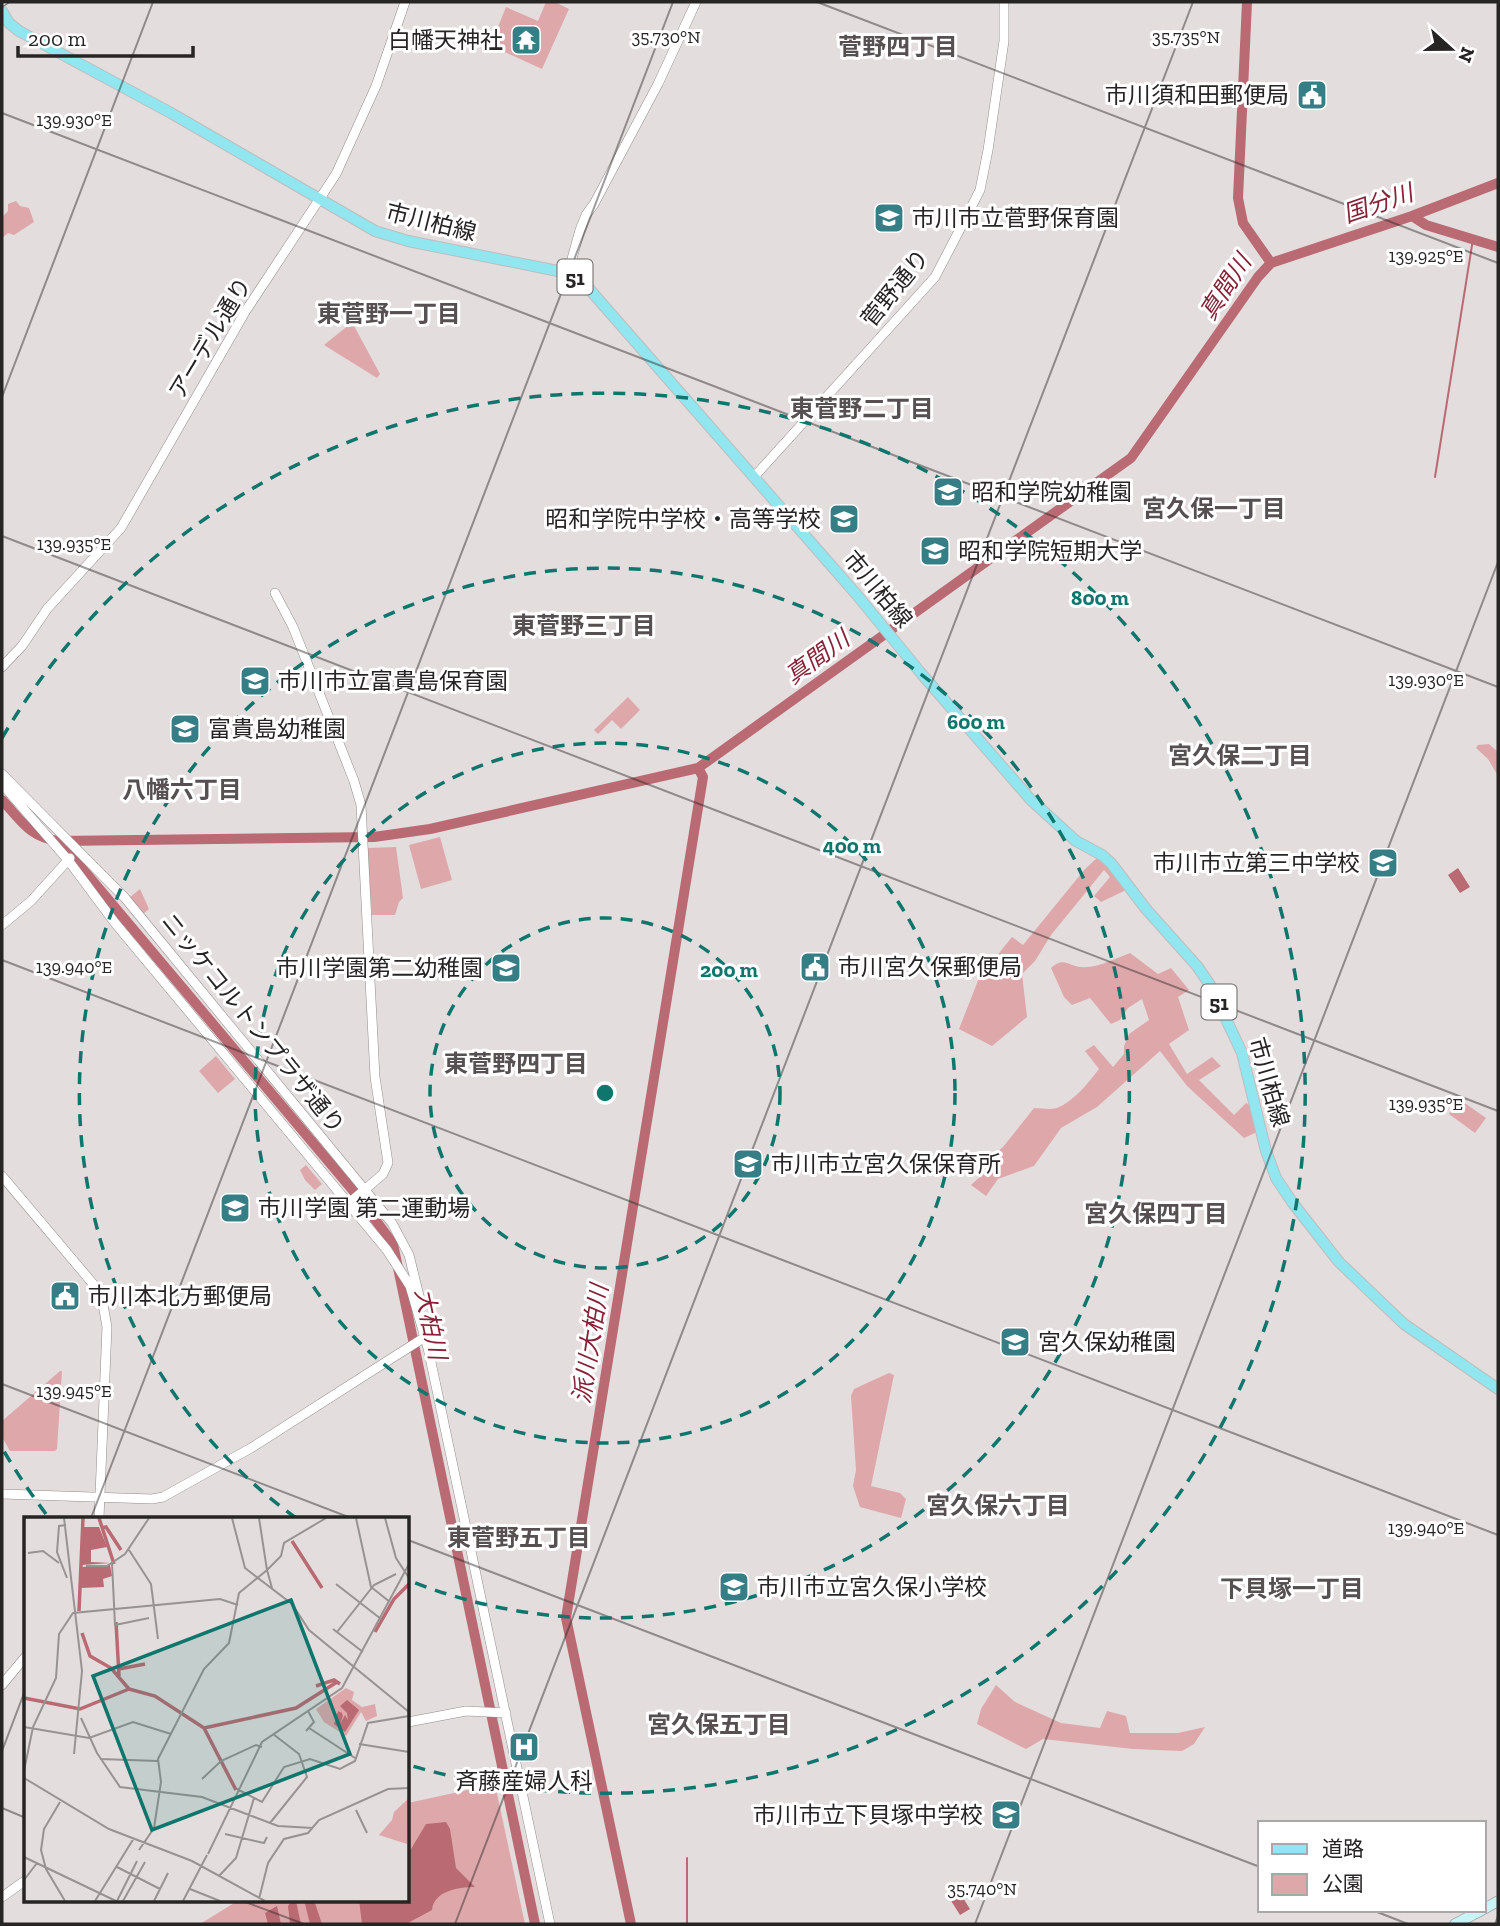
<svg xmlns="http://www.w3.org/2000/svg" width="1500" height="1926" font-family="'Zilla Slab','Noto Sans JP',serif">
  <style>
    .green { fill: #dea8ab }
    .water { fill: #ba6a72 }
    .lines { fill: none; stroke-linecap: round; stroke-linejoin: round }
    .stream { stroke: #ba6a72; stroke-width: 2 }
    .river { stroke: #ba6a72; stroke-width: 10 }
    .tertiary-casing { stroke: #928c8d; stroke-width: 10 }
    .secondary-casing { stroke: #928c8d; stroke-width: 11 }
    .primary-casing { stroke: #bebdbd; stroke-width: 12 }
    .tertiary { stroke: #fff; stroke-width: 9 }
    .secondary { stroke: #c8f3f7; stroke-width: 10 }
    .primary { stroke: #91e6ef; stroke-width: 10 }
    .rail-casing { stroke: #827d7d; stroke-width: 4.5 }
    .rail { stroke: #fff; stroke-width: 2; stroke-dasharray: 5; stroke-linecap: butt }
    .ticks { fill: none; stroke: #272424; stroke-width: 2; stroke-opacity: 0.45 }
    .ring { fill: none; stroke: #0f766e; stroke-width: 3.5; stroke-dasharray: 12 9 }
    .labels { text-anchor: middle; dominant-baseline: central; stroke-width: 6; stroke-linejoin: round; paint-order: stroke }
    .shield { fill: #fff; stroke: #686666; stroke-width: 2 }
    .shield-label { font-size: 21px; font-weight: bold; fill: #272424 }
    .poi-label { font-size: 23px; fill: #272424; stroke: #fff; text-anchor: start }
    .street-label { font-size: 23px; fill: #272424; stroke: #fff }
    .neighbourhood-label { font-size: 24px; font-weight: bold; fill: #565051; stroke: #fff }
    .water-label { font-size: 24px; font-style: italic; fill: #862336; stroke: #fff }
    .inset-river { fill: none; stroke: #ba6a72; stroke-width: 3.5 }
    .inset-road { fill: none; stroke: #989393; stroke-width: 2 }
    .view { fill: #0f766e; fill-opacity: 0.15; stroke: #0f766e; stroke-width: 3.5 }
    .inset-edge { fill: none; stroke: #272424; stroke-width: 3.5 }
    .ticks-label { font-size: 18px; text-anchor: middle; fill: #272424; stroke: #fff; stroke-width: 6; stroke-linejoin: round; paint-order: stroke }
    .centre { fill: #0f766e; stroke: #fff; stroke-width: 3.5 }
    .ring-label { font-size: 21px; text-anchor: middle; font-weight: bold; fill: #0f766e; stroke: #fff; stroke-width: 6; stroke-linejoin: round; paint-order: stroke }
  </style>
  <rect width="100%" height="100%" fill="#e4dddd"/>
  <!-- green -->
  <path class="green" d="M546,2h9l14,7 -27,60 -46,-21 2,-21 8,-20 32,14z
    M16,201l4,5 9,2 5,14 -20,13 -6,-2 -6,5v-21l6,-6v-7z
    M350,324h3l27,50 -3,4 -53,-33z
    M628,697l12,13 -19,19 -9,-9 -14,14 -4,-4z
    M1489,744l9,8v24l-10,-17 -12,-11 2,-3z
    M440,837l12,43 -31,9 -12,-44z
    M396,847l7,51 -4,4 -4,13h-23l-5,-67z
    M1098,857l14,13 14,20 -25,12 -7,-6 16,-19 -6,-7 -53,65 -16,26 -13,13 5,43 -35,29 -33,-17 20,-51 33,-41 11,8 62,-76z
    M140,889l9,20 -6,5 -14,-16z
    M1130,953l28,21 13,-6 18,22 -11,7 11,33 -20,14 18,30 25,-17 9,9 -22,14 35,35 12,-12 4,2 7,27 -13,6 -57,-52 -27,-35 -63,56 -36,21 -27,38 -36,13 -12,17 -15,-11 14,-13 7,-16 11,-9 31,-39c7,0 16,2 23,0 17,-7 31,-25 42,-39l-14,-18 9,-6 19,22 11,-13v-8l5,-12 20,-14 -7,-21 -14,9 -8,12 -9,4 -21,-26 -18,7 -8,-8 -13,-29c13,-12 17,-2 30,-1 15,2 35,-9 49,-14z
    M216,1056l19,23 -17,14 -19,-22z
    M1459,1099l27,19 -11,15 -26,-19z
    M306,1165l16,19 -7,6 -10,-10 -5,-10z
    M60,1371h2l-5,78 -2,2h-45l-8,-14v-16z
    M889,1373l5,2 -23,111 29,7 6,6 -5,19 -41,-11 -7,-21 3,-16 -5,-74 3,-7z
    M996,1685l19,17 46,21 39,5 7,-17 19,5 4,17h48l27,-6 -11,17 -12,7 -49,-2 -90,-10 -17,10 -49,-25 4,-15z
    M495,1784l30,140h-325l39,-24h169v-97z"/>
  <!-- water -->
  <path class="water" d="M1458,868l12,19 -10,6 -12,-18z
    M446,1822l4,7 6,39 19,19c-17,0 -41,4 -43,23l-26,14h-44l-3,-24h49v-46l18,-30z
    M958,1890l12,19 -10,6 -12,-19z
    M292,1900l4,1 5,23h-11l-2,-18z
    M304,1900h10l8,24h-12z
    M277,1906l4,18h-13l-3,-11z"/>
  <g class="lines">
    <!-- stream -->
    <path class="stream" d="M1435,477l38,-238
      M687,1924v-66"/>
    <!-- river -->
    <path class="river" d="M1247,2l-9,196 5,25 28,40
      M1412,216l14,9 72,22
      M2,800c19,20 28,38 57,41l315,-4 56,-8 268,-61 433,-310 127,-181 13,-14 141,-47 86,-33
      M59,841l302,359 32,44 142,680
      M631,1924l-65,-306 137,-841 -5,-9"/>
    <!-- tertiary casing -->
    <g class="tertiary-casing">
      <path id="tertiary" d="M568,273l12,-43 6,-15 8,-11 64,-120 38,-82
        M754,477l181,-200 24,-46 21,-41 8,-40 16,-109v-39
        M275,593l18,34 61,154 7,24 14,272 13,86 -5,11 -35,30
        M2,667l20,-21 25,-37 74,-81 124,-216 91,-138 40,-88 29,-84
        M2,774l123,124 267,325 17,32 12,49
        M2,784l66,76 47,63 272,327 23,36 18,62 122,576
        M2,925l29,-24 39,-43
        M2,1176l92,109 8,14 5,28 -8,191
        M2,1494l150,5 11,-2 88,-49 174,-111
        M2,1685l24,-29
        M408,1722l58,-11 40,2
        M2,1897l24,-17"/>
    </g>
    <!-- secondary casing -->
    <g class="secondary-casing">
      <path id="secondary" d="M1484,1909l14,-8
        M1455,1924l27,-14"/>
    </g>
    <!-- primary casing -->
    <g class="primary-casing">
      <path id="primary" d="M2,11l7,12 10,8 152,82 204,118 33,10 150,30 18,6 8,6 273,312 63,77 111,128 45,41 26,14 9,8 35,46 51,57 13,19 32,68 24,98 10,27 16,24 47,60 65,62 94,65"/>
    </g>
    <!-- tertiary -->
    <use href="#tertiary" class="tertiary"/>
    <!-- secondary -->
    <use href="#secondary" class="secondary"/>
    <!-- primary -->
    <use href="#primary" class="primary"/>
    <!-- rail casing -->
    <g class="rail-casing">
      <path id="rail" d="M2,5l5,-3"/>
    </g>
    <!-- rail -->
    <use href="#rail" class="rail"/>
  </g>
  <!-- ticks -->
  <path class="ticks" d="M817,2l681,261M2,113l1496,574M2,397l151,-395M2,536l1496,575M2,960l1496,575M2,1384l349,134M91,1518l582,-1516M408,1540l852,327M2,1751l24,-63M2,1808l24,10M240,1900l64,24M1372,1910l36,14M455,1924l738,-1922M975,1924l523,-1362M1495,1924l3,-8"/>
  <!-- distance rings -->
  <g class="ring">
    <circle cx="605" cy="1093" r="175"/>
    <circle cx="605" cy="1093" r="350"/>
    <path d="M296 1518A525 525 0 1 1 408 1580"/>
    <path d="M46 1514A700 700 0 0 1 2 1448M2 738A700 700 0 1 1 412 1766"/>
  </g>
  <!-- icons -->
  <defs>
    <g id="temple-square" transform="scale(1.575)"><rect x="-9" y="-9" width="18" height="18" rx="4" fill="#367e85" stroke="#fff"/><path d="M0-6L5-2H3V0L6.5 2.5H4V6H1.5V3h-3V6H-4V2.5H-6.5L-3 0V-2H-5Z" fill="#fff"/></g>
    <g id="civic-square" transform="scale(1.575)"><rect x="-9" y="-9" width="18" height="18" rx="4" fill="#367e85" stroke="#fff"/><path d="M-.6-6.5H3V-4.5H.6V-3L4-1V1h2V6H-6V1h2V-1L-.6-3ZM-1.2 2.5V6h2.4V2.5Z" fill="#fff"/></g>
    <g id="school-square" transform="scale(1.575)"><rect x="-9" y="-9" width="18" height="18" rx="4" fill="#367e85" stroke="#fff"/><path d="M0-5L7-2L0 1L-7-2ZM-4 1L0 2.5L4 1V4Q0 6-4 4Z" fill="#fff"/></g>
    <g id="university-square" transform="scale(1.575)"><rect x="-9" y="-9" width="18" height="18" rx="4" fill="#367e85" stroke="#fff"/><path d="M0-5L7-2L0 1L-7-2ZM-4 1L0 2.5L4 1V4Q0 6-4 4Z" fill="#fff"/></g>
    <g id="hospital-square" transform="scale(1.575)"><rect x="-9" y="-9" width="18" height="18" rx="4" fill="#367e85" stroke="#fff"/><path d="M-5-5h3v3.5h4V-5h3V5h-3V1.5h-4V5h-3Z" fill="#fff"/></g>
  </defs>
  <g fill-rule="evenodd">
    <use href="#temple-square" x="526" y="40"/>
    <use href="#civic-square" x="1312" y="95"/>
    <use href="#school-square" x="889" y="218"/>
    <use href="#school-square" x="948" y="492"/>
    <use href="#school-square" x="844" y="519"/>
    <use href="#university-square" x="935" y="551"/>
    <use href="#school-square" x="255" y="681"/>
    <use href="#school-square" x="185" y="729"/>
    <use href="#school-square" x="1383" y="863"/>
    <use href="#civic-square" x="815" y="967"/>
    <use href="#school-square" x="506" y="968"/>
    <use href="#school-square" x="748" y="1164"/>
    <use href="#school-square" x="235" y="1208"/>
    <use href="#civic-square" x="65" y="1296"/>
    <use href="#school-square" x="1015" y="1342"/>
    <use href="#school-square" x="734" y="1587"/>
    <use href="#hospital-square" x="524" y="1747"/>
    <use href="#school-square" x="1006" y="1815"/>
  </g>
  <g class="labels">
    <!-- shield labels -->
    <g class="shield">
      <rect x="557.5" y="259.5" width="35" height="35" rx="5"/>
      <rect x="1201.5" y="984.5" width="35" height="35" rx="5"/>
    </g>
    <g class="shield-label">
      <text x="575" y="277">51</text>
      <text x="1219" y="1002">51</text>
    </g>
    <!-- poi labels -->
    <g class="poi-label">
      <text x="503" y="40" text-anchor="end">白幡天神社</text>
      <text x="1289" y="95" text-anchor="end">市川須和田郵便局</text>
      <text x="912" y="218">市川市立菅野保育園</text>
      <text x="971" y="492">昭和学院幼稚園</text>
      <text x="821" y="519" text-anchor="end">昭和学院中学校・高等学校</text>
      <text x="958" y="551">昭和学院短期大学</text>
      <text x="278" y="681">市川市立富貴島保育園</text>
      <text x="208" y="729">富貴島幼稚園</text>
      <text x="1360" y="863" text-anchor="end">市川市立第三中学校</text>
      <text x="838" y="967">市川宮久保郵便局</text>
      <text x="483" y="968" text-anchor="end">市川学園第二幼稚園</text>
      <text x="771" y="1164">市川市立宮久保保育所</text>
      <text x="258" y="1208">市川学園 第二運動場</text>
      <text x="88" y="1296">市川本北方郵便局</text>
      <text x="1038" y="1342">宮久保幼稚園</text>
      <text x="757" y="1587">市川市立宮久保小学校</text>
      <text x="524" y="1781" text-anchor="middle">斉藤産婦人科</text>
      <text x="983" y="1815" text-anchor="end">市川市立下貝塚中学校</text>
    </g>
    <!-- street labels -->
    <g class="street-label">
      <text transform="translate(431 222) rotate(14)">市川柏線</text>
      <text transform="translate(895 288) rotate(-51)">菅野通り</text>
      <text transform="translate(210 338) rotate(-59)">アーデル通り</text>
      <text transform="translate(878 589) rotate(50)">市川柏線</text>
      <text transform="translate(253 1023) rotate(51)">ニッケコルトンプラザ通り</text>
      <text transform="translate(1269 1082) rotate(74)">市川柏線</text>
    </g>
    <!-- neighbourhood labels -->
    <g class="neighbourhood-label">
      <text x="898" y="46">菅野四丁目</text>
      <text x="389" y="313">東菅野一丁目</text>
      <text x="862" y="408">東菅野二丁目</text>
      <text x="1214" y="508">宮久保一丁目</text>
      <text x="584" y="625">東菅野三丁目</text>
      <text x="1240" y="755">宮久保二丁目</text>
      <text x="182" y="789">八幡六丁目</text>
      <text x="516" y="1063">東菅野四丁目</text>
      <text x="1156" y="1213">宮久保四丁目</text>
      <text x="998" y="1505">宮久保六丁目</text>
      <text x="519" y="1537">東菅野五丁目</text>
      <text x="1292" y="1588">下貝塚一丁目</text>
      <text x="719" y="1724">宮久保五丁目</text>
    </g>
    <!-- water labels -->
    <g class="water-label">
      <text transform="translate(1378 203) rotate(-19)">国分川</text>
      <text transform="translate(1225 287) rotate(-57)">真間川</text>
      <text transform="translate(817 657) rotate(-36)">真間川</text>
      <text transform="translate(431 1324) rotate(78)">大柏川</text>
      <text transform="translate(590 1344) rotate(-81)">派川大柏川</text>
    </g>
  </g>
  <!-- overview -->
  <g transform="translate(24 1517)">
    <rect width="385" height="385" fill="#e4dddd"/>
    <path d="M322,171l8,4 -2,8 10,7 13,-3 2,12 -11,5 -5,-9 -15,24 -22,-14 -8,-13zM385,281l-2,46 -28,-9 13,-15 2,-8z" fill="#dea8ab"/>
    <path d="M59,10h16l8,20 -16,3v12l20,1 -29,2zM86,48l2,11 -9,3 1,8 -23,1 1,-21zM323,183l12,10 -14,22 -11,-8 4,-13 4,2 -2,-5 3,8 -3,8 5,-9 3,5 -1,-7 -7,-7z" fill="#ba6a72"/>
    <path class="inset-river" d="M75,1l15,46M77,11l5,-1 15,23M268,24l30,47M55,94l4,-93M92,105l3,54M351,115l19,-33 15,-15M58,116l8,23 21,12 18,21M95,152l26,-5M292,169l18,-6 6,4M105,172l26,7 49,32 32,62M0,181l56,11 49,-20M180,211l92,-20 41,-26"/>
    <path class="inset-road" d="M40,1l18,153 -8,83M208,1l13,50 47,36 17,26 100,82M332,1l15,69 19,15M361,1l11,40 13,20M42,8l-7,1 -2,26 10,26M105,33l22,34 7,55M4,36l15,-2 16,12M88,46l3,62 34,-7M62,49h21l18,-12 24,-36M312,67l45,35M248,71l-5,-18 14,-14 3,-13 42,-25M309,112l30,23M313,115l37,-47 22,-11M57,201l16,35 23,34 82,10 76,29 35,2M0,210l65,11 44,-16 38,12M285,211l46,30M282,214l8,-9 -6,-11M335,227l50,8M76,242l58,2M0,254l9,-44 23,-49 3,-44 14,-21 147,-14 18,6M0,261l85,51 83,32 73,40M178,262l19,-18 35,-16 6,2M213,272l25,13 22,-35 26,-8 30,10 15,-8 13,-38 41,-7M36,285l-16,27 -3,21 5,19 19,32M332,293l11,23M246,306l37,-46 -8,-23 -26,-20M201,317l39,9 3,-6M115,333l15,-22 7,-46 -3,-23 46,-90 25,-26 10,-50 28,-23 -8,-52M184,337l54,-112 80,-54 67,-124M0,340l92,44M93,350l43,22M195,359l17,-18 18,-60M0,363l13,-17M166,372l30,12M235,382l9,-36 16,-24 24,-6 11,-13 69,-31 21,-1M71,384l39,-63M93,384l20,-40M99,384l22,-39M130,384l14,-28M159,384l24,-46"/>
    <path class="view" d="M267,83l59,154 -198,76 -59,-154z"/>
    <rect width="385" height="385" class="inset-edge"/>
  </g>
  <g class="ticks-label">
    <text x="666" y="43">35.730°N</text>
    <text x="1186" y="43">35.735°N</text>
    <text x="74" y="126">139.930°E</text>
    <text x="1426" y="262">139.925°E</text>
    <text x="74" y="550">139.935°E</text>
    <text x="1426" y="686">139.930°E</text>
    <text x="74" y="973">139.940°E</text>
    <text x="1426" y="1110">139.935°E</text>
    <text x="74" y="1397">139.945°E</text>
    <text x="1426" y="1534">139.940°E</text>
    <text x="982" y="1895">35.740°N</text>
  </g>
  <circle cx="605" cy="1093" r="10" class="centre"/>
  <g class="ring-label">
    <text x="1100" y="605">800 m</text>
    <text x="976" y="729">600 m</text>
    <text x="852" y="853">400 m</text>
    <text x="729" y="977">200 m</text>
  </g>
  <!-- border -->
  <rect width="1500" height="1926" fill="none" stroke="#272424" stroke-width="7"/>
  <!-- legend -->
  <rect x="1258" y="1821" width="228" height="91" fill="#ffffff" stroke="#a9a7a7" stroke-width="2"/>
  <rect x="1272" y="1844" width="35" height="10" fill="#91e6ef" stroke="#a9a7a7" stroke-width="2"/>
  <text x="1322" y="1856" font-size="21" fill="#272424">道路</text>
  <rect x="1272" y="1874" width="35" height="21" fill="#dea8ab" stroke="#a9a7a7" stroke-width="2"/>
  <text x="1322" y="1891" font-size="21" fill="#272424">公園</text>
  <!-- north arrow -->
  <g transform="translate(1451 49) rotate(111)" stroke="#ffffff" stroke-width="5" paint-order="stroke">
  <path d="M0-5L12 26L0 18L-12 26Z" fill="#272424"/>
  <text y="-10" font-size="19" font-weight="bold" text-anchor="middle" fill="#272424">N</text>
  </g>
  <!-- scale -->
  <path d="M18 46v10h175v-10" fill="none" stroke="#272424" stroke-width="3.5"/>
  <text x="28" y="46" font-size="21" fill="#272424" stroke="#ffffff" stroke-width="5" paint-order="stroke">200 m</text>
</svg>
